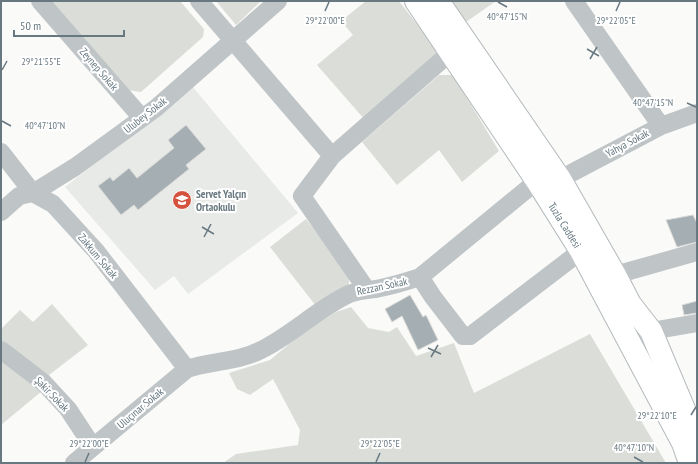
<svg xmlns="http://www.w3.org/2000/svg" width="698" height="464" font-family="'PT Sans Narrow',sans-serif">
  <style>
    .built { fill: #e8eae8 }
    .green { fill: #dbded8 }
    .building { fill: #a5aeb2; stroke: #dcdcda }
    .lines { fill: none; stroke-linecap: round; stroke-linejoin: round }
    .major-casing { stroke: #b3b9bc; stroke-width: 24 }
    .minor { stroke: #bfc4c7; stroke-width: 18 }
    .major { stroke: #fff; stroke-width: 22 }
    .ticks { fill: none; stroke: #677880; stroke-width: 1.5 }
    .labels { text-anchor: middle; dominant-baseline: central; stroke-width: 4; stroke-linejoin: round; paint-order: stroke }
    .street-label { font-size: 11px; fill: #677880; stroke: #fff }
    .poi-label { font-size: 11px; font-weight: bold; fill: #677880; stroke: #fff; text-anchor: start }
    .ticks-label { font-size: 10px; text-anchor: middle; fill: #677880; stroke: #fff; stroke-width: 4; stroke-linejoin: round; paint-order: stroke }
  </style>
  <rect width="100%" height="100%" fill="#fafaf8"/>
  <!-- built -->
  <path class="built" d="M192,86l106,127 -110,81 -14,-18 -19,14 -90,-103z"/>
  <!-- green -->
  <path class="green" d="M51,1h129l24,28 -1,8 -62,55 -14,-2z
    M216,1h45l-25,24z
    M366,1h33l38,49 -2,7 -70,63 -48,-55 36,-30 -12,-14z
    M451,1h45l-30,21z
    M439,75h14l46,76 -37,31 -23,-32 -42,35 -35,-43z
    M306,219l43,54v13l-33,20 -46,-59z
    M52,304l36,41 -39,30 -48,-35v-11l19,-19 13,12z
    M351,307l17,21 21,4 8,-5 19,29 38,-13 20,50 116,-59 76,129h-443l13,-9 62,-9 2,-15 -27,-51 -23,16 -13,-6 -8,-16 41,-13 36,-30 30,-18z
    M1,358l41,33 -41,34z"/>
  <!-- building -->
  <path class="building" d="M186,125l20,24 -20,16 3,4 -51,41 -4,-5 -13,10 -23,-29 12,-9 3,4 16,-13 8,10 37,-30 -6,-8z
    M693,215l4,8v19l-20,5 -11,-27z
    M410,295l13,22 3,-2 12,25 -20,10 -16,-34 -10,6 -7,-13z
    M697,301v12l-13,2 -2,-10z"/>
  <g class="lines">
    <!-- major casing -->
    <g class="major-casing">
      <g id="major">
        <path id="s1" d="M416,1l121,180 44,70 102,192 7,20"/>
        <path d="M438,1l122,178 55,96 15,29 21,27 46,109"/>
      </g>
    </g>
    <!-- minor -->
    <path class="minor" d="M40,1l102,117
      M199,1l133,155
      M574,1l87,125
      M1,152l32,41 20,11 43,47 91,118
      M560,179l101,-53 36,-13
      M1,212l18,-16 14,-3 42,-26 81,-59 122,-107
      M615,275l82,-23
      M420,277l13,20 30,39h7l111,-85
      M367,290l-65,-94 30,-40 119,-104
      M651,331l46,-8
      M1,350l42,32 25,27 25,38
      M74,463l113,-94c24,-8 51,-7 74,-19 31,-15 56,-41 88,-56 8,-3 18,-4 27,-5 15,-3 29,-7 44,-12l117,-96"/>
    <!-- major -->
    <use href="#major" class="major"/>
  </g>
  <!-- ticks -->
  <path class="ticks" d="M498,2l9,5M325,11l4,-9M616,11l4,-9M587,49l12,7M590,59l7,-12M2,70l5,-9M687,103l9,4M2,121l9,5M202,227l12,7M204,237l7,-13M428,348l13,6M431,357l7,-12M691,415l5,-8M634,457l9,5M85,462l4,-9M376,462l4,-9"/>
  <!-- icons -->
  <defs>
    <g id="school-disc" transform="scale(1)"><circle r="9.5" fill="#d4523e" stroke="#fff"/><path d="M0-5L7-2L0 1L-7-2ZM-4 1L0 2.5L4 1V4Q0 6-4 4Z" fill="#fff"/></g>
  </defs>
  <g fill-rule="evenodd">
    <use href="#school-disc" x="182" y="200"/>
  </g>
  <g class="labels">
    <!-- street labels -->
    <g class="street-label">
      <text transform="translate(99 69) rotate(49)">Zeynep Sokak</text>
      <text transform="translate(145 115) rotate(-38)">Ulubey Sokak</text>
      <text transform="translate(627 143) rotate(-28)">Yahya Sokak</text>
      <text stroke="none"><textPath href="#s1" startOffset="269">Tuzla Caddesi</textPath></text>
      <text transform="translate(98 256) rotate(50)">Zakkum Sokak</text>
      <text transform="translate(382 286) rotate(-12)">Rezzan Sokak</text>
      <text transform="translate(52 394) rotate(46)">Şakir Sokak</text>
      <text transform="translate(140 408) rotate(-40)">Uluçınar Sokak</text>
    </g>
    <!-- poi labels -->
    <g class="poi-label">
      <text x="196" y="194">Servet Yalçın<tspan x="196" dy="13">Ortaokulu</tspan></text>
    </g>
  </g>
  <g class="ticks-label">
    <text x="507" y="20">40°47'15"N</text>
    <text x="325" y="24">29°22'00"E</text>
    <text x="616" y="24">29°22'05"E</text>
    <text x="41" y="65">29°21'55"E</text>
    <text x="653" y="106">40°47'15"N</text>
    <text x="45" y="129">40°47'10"N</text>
    <text x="657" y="419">29°22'10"E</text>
    <text x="89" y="447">29°22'00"E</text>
    <text x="380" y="447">29°22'05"E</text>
    <text x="634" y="451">40°47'10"N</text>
  </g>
  <!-- border -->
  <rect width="698" height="464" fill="none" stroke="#677880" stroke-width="4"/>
  <!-- scale -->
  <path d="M14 30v6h110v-6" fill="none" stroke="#677880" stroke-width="2"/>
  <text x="20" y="30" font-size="12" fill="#677880" stroke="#ffffff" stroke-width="3" paint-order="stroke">50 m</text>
</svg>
